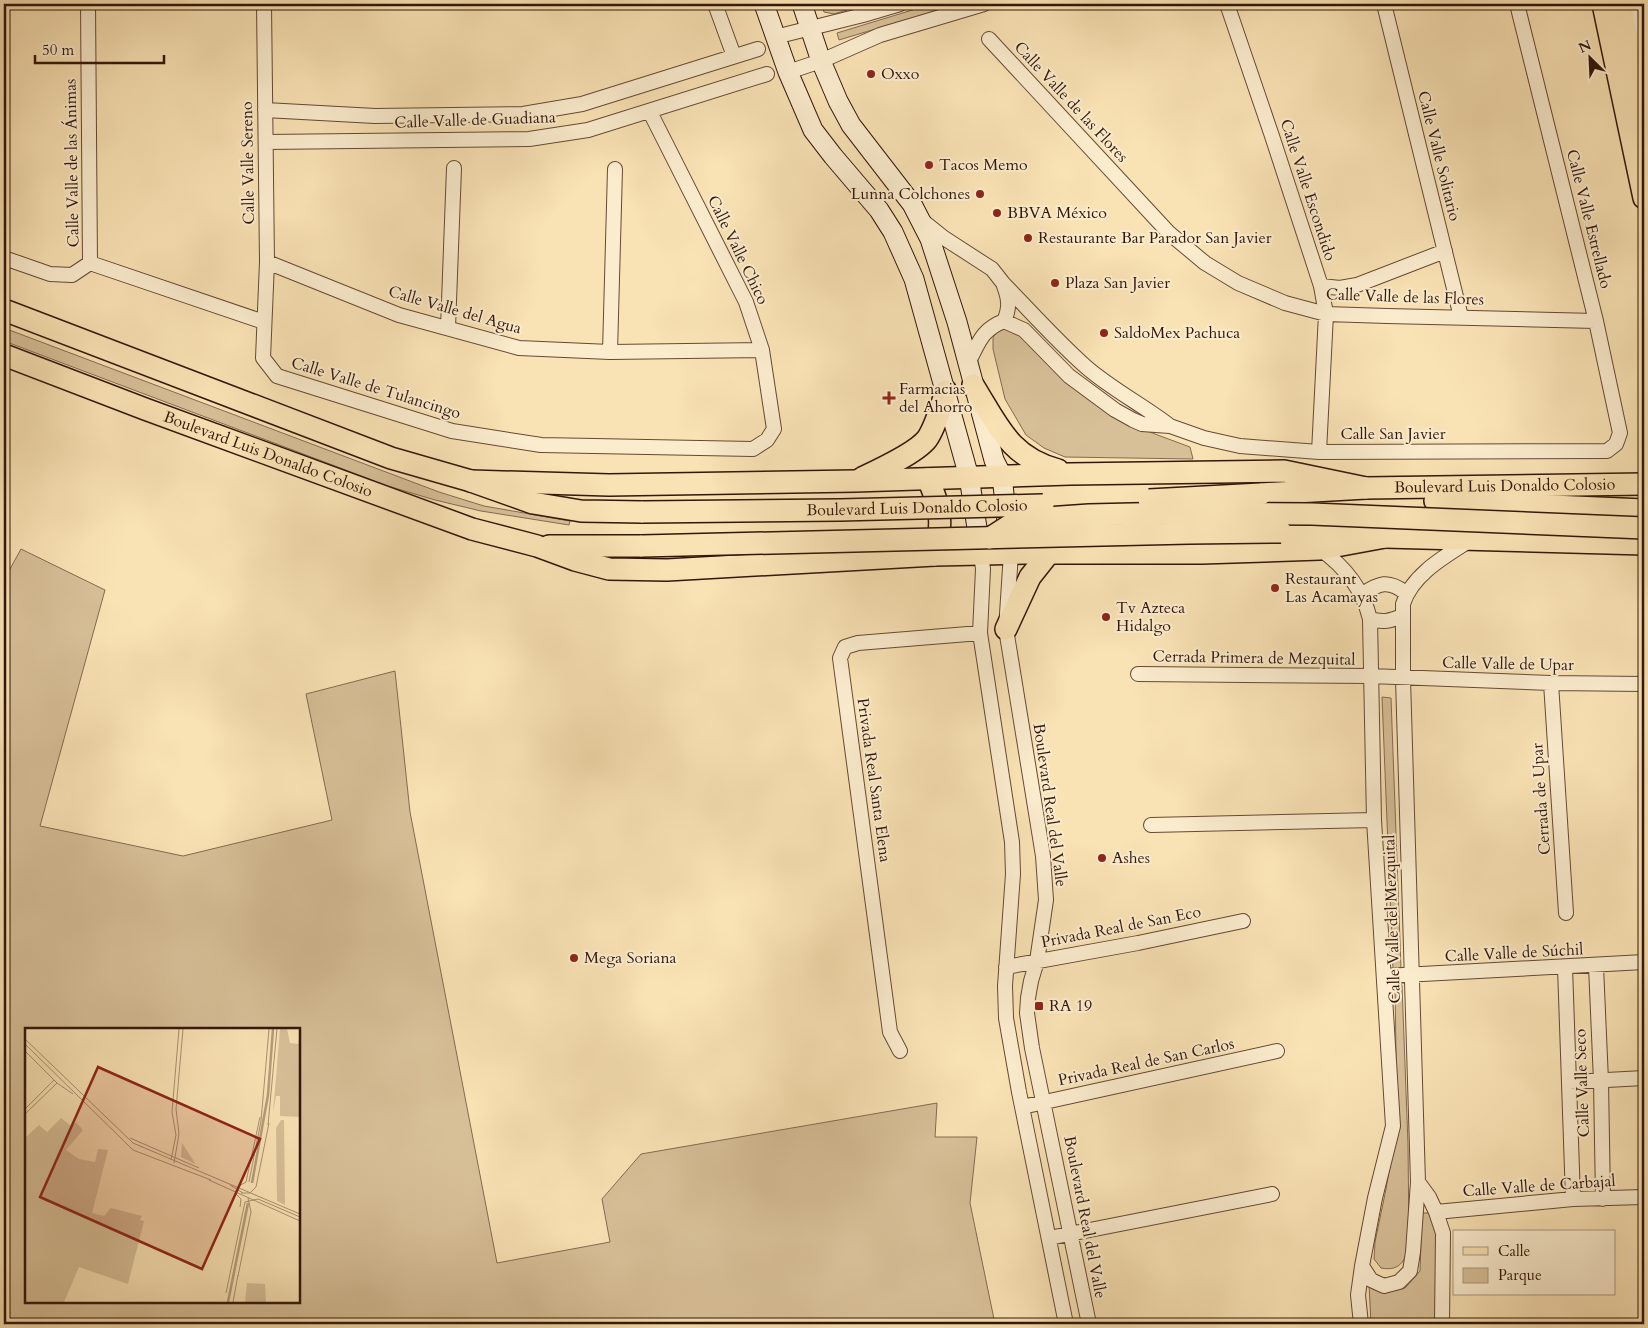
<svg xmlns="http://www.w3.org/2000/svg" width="1648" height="1328" font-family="Cardo,serif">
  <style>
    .green { fill: #d7bf97; stroke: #846b50; fill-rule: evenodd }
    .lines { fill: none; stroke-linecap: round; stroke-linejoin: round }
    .minor-casing { stroke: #644a34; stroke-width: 16 }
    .secondary-casing { stroke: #321709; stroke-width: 21 }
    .primary-casing { stroke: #321709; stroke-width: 24 }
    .minor { stroke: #fbecce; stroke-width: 14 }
    .secondary { stroke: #fbecce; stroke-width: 19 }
    .primary { stroke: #f9e2b4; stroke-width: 21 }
    .primary-bridge-casing { stroke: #321709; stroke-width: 24; stroke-linecap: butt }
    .primary-bridge { stroke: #f9e2b4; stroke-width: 21 }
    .poi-dot { fill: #8f2418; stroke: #fbecce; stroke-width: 2 }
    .labels { text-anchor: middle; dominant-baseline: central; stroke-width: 4; stroke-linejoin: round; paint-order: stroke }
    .poi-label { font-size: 16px; fill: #321709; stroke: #fbecce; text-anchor: start }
    .street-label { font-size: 16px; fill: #321709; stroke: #fbecce }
    .inset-river { fill: none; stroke: #b59d7a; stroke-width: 2.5 }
    .inset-road { fill: none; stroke: #a99170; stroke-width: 1 }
    .view { fill: #8f2418; fill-opacity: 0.15; stroke: #8f2418; stroke-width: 2.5 }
    .inset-edge { fill: none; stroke: #321709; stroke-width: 2.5 }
  </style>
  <rect width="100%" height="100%" fill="#f9e2b4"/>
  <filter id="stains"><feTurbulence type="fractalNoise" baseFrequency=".004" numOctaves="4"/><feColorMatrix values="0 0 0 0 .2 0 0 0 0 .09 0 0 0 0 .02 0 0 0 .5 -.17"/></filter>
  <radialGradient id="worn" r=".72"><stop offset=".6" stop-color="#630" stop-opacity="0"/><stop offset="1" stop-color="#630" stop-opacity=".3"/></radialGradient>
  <!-- green -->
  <path class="green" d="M821,4h28l-2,6 -13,4 -10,-2z
    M932,4h26l-119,36 -2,-7z
    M4,328l435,164 45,14 86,15 -1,4 -88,-14 -46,-11 -47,-14 -384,-145z
    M998,329l15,1 115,94 62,23 3,12 -128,-2 -21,-9 -18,-13 -21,-36 -12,-50v-11z
    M21,549l84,41 -65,236 143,30 149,-36 -26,-126 89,-23 15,141 87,451 113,-21 -8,-43 39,-45 296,-51 -2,34h42l-7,66 25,121h-991v-744zM299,1029v273h-273v-273z
    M1382,697l9,1 10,270 -8,2z
    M1395,983l7,2 6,159 1,96c-2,18 -7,32 -28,28l-7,-9 1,-17 11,-53 11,-65z
    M1422,1213h8l9,23 -3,88h-65l-2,-40 19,8 17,-4 15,-17z"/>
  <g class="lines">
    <!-- minor casing -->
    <g class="minor-casing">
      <path id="minor" d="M88,4l2,259
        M264,4l3,258 -4,96 14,18 175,55 89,14 212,4 14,-9 7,-11 -12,-79 -16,-48 -96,-190
        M715,4l19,52
        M1227,4l45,132 49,150 5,28 -7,138
        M1384,4l77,313
        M775,37l88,-22 37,-11
        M989,39l180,194 36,30 33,20 47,20 41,11 61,2 209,5
        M788,72l33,-11 59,-26 104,-31
        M265,110l110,6 148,-2 59,-10 176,-55
        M266,142l263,-3 59,-9 179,-56
        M924,222l20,16 48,31 11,14c27,28 53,57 82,83 26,23 58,39 85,60
        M4,258l46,16 22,1 18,-12
        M267,262l132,53 120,33 91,4 152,-2
        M90,263l174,59
        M1321,286l19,2 17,-3 88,-34
        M1004,321c6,-13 5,-22 0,-35
        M448,328l6,-160
        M610,352l5,-183
        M968,363c11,-20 13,-33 36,-42l20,9 45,46 46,34 18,10 9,4 28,2 34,12 36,8 79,6 288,-1 9,-7 4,-11 -24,-112 -79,-317
        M1320,549c24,17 43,41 50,70l4,201 19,306 -18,72 -13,68 -4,29 3,29
        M1011,553l-5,76 37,227 3,44 -9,61 -6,20 -3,17 -1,15 5,35 57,276
        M981,554l2,15 -3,64 32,209 1,32 -8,112 1,32 13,74 47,232
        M1361,595c18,-12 27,-16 45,-2
        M1370,619c13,4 20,2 32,-3
        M1138,674l232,2 181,7 93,1
        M1551,683l15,230
        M1151,825l223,-5
        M1596,966l5,115 2,118
        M1006,967l132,-24 105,-22
        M1565,967l8,232
        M1385,976l259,-14
        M900,1051l-10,-19 -50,-374 5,-11 13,-4 122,-10
        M1569,1082l75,-4
        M1022,1107l255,-56
        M1436,1212l137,-13 71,-2
        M1049,1238l223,-44
        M1362,1266l9,14 13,6 15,-4 11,-11 3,-19 5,-70
        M1442,1324l1,-91 -7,-21 -7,-15 -11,-15 -15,-503v-75c9,-30 44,-49 69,-65"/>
    </g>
    <!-- secondary casing -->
    <g class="secondary-casing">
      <path id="secondary" d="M764,4l24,68 25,58 20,26 46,54 14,22 21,47 55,198 12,76
        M802,4l19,57 17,40 13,24 61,79 18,35 27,83 37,138 8,16 5,45
        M1634,4l10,49"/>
    </g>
    <!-- primary casing -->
    <g class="primary-casing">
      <g id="primary">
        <path d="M1603,4l41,194"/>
        <path d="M1620,4l24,114"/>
        <path d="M4,310l387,148 80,23 62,22 48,8 62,1"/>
        <path id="s1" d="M4,355l141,54 327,120 65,17 38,14 34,9 58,1 268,-15 90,-2h177l118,-4 65,-12"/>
        <path d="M973,385c25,40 36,72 85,85"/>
        <path d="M862,478c17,-8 54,-25 65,-39 9,-13 14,-33 19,-48"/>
        <path d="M928,479c13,29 15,45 7,76"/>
        <path d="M471,481l138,4 246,-4 215,-7 214,-3 82,17"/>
        <path id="s2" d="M1261,494l105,-6 278,-4"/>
        <path d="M1435,501l209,9"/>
        <path d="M1281,532l104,5 259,7"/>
        <path d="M549,546h93"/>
        <path d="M1006,629l24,-52 19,-24"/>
      </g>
    </g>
    <!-- minor -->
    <use href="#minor" class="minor"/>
    <!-- secondary -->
    <use href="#secondary" class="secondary"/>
    <!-- primary -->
    <use href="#primary" class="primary"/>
    <!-- primary-bridge casing -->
    <g class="primary-bridge-casing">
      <g id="primary-bridge">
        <path d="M1149,500l112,-6"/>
        <path id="s3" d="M643,512l197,-2 203,-5"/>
        <path d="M990,538l28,-18 71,-5 87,-2 136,1 332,14"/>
        <path d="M642,546l547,-13 92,-1"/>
      </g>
    </g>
    <!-- primary-bridge -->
    <use href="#primary-bridge" class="primary-bridge"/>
  </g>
  <!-- markers -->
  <g class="poi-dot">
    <circle cx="871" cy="74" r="5"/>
    <circle cx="929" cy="165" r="5"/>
    <circle cx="980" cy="194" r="5"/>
    <circle cx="997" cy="213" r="5"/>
    <circle cx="1028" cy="238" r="5"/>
    <circle cx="1055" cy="283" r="5"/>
    <circle cx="1104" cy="333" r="5"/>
    <path d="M886.5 390.5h5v5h5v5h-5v5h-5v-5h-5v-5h5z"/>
    <circle cx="1275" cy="588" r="5"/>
    <circle cx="1106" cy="617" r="5"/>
    <circle cx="1102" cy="858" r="5"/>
    <circle cx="574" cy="958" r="5"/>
    <rect x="1034" y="1001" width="10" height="10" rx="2.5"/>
  </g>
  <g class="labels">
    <!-- poi labels -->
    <g class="poi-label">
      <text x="881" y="74">Oxxo</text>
      <text x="939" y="165">Tacos Memo</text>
      <text x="970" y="194" text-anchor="end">Lunna Colchones</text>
      <text x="1007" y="213">BBVA México</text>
      <text x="1038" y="238">Restaurante Bar Parador San Javier</text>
      <text x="1065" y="283">Plaza San Javier</text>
      <text x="1114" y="333">SaldoMex Pachuca</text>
      <text x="899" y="389">Farmacias<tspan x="899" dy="18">del Ahorro</tspan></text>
      <text x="1285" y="579">Restaurant<tspan x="1285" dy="18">Las Acamayas</tspan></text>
      <text x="1116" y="608">Tv Azteca<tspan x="1116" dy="18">Hidalgo</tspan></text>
      <text x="1112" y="858">Ashes</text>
      <text x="584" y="958">Mega Soriana</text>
      <text x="1049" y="1006">RA 19</text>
    </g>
    <!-- street labels -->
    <g class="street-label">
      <text transform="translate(1071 102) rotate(47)">Calle Valle de las Flores</text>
      <text transform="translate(475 120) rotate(-2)">Calle Valle de Guadiana</text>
      <text transform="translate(1439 156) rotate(76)">Calle Valle Solitario</text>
      <text transform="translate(72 163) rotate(-91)">Calle Valle de las Ánimas</text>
      <text transform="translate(248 163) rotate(-91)">Calle Valle Sereno</text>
      <text transform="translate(1308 190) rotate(72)">Calle Valle Escondido</text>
      <text transform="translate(1589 219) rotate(76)">Calle Valle Estrellado</text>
      <text transform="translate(738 250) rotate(64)">Calle Valle Chico</text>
      <text transform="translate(1405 297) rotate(2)">Calle Valle de las Flores</text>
      <text transform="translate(455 310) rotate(16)">Calle Valle del Agua</text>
      <text transform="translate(376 388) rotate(17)">Calle Valle de Tulancingo</text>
      <text x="1393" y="434">Calle San Javier</text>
      <text stroke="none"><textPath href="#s1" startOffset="282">Boulevard Luis Donaldo Colosio</textPath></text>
      <text stroke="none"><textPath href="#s2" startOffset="244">Boulevard Luis Donaldo Colosio</textPath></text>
      <text stroke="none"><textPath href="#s3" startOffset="274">Boulevard Luis Donaldo Colosio</textPath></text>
      <text transform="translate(1254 658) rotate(1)">Cerrada Primera de Mezquital</text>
      <text transform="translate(1508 664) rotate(1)">Calle Valle de Upar</text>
      <text transform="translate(874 780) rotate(82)">Privada Real Santa Elena</text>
      <text transform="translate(1541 799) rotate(-94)">Cerrada de Upar</text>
      <text transform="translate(1050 805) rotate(82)">Boulevard Real del Valle</text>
      <text transform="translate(1392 919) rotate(-92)">Calle Valle del Mezquital</text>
      <text transform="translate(1121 927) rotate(-11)">Privada Real de San Eco</text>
      <text transform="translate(1514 953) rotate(-3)">Calle Valle de Súchil</text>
      <text transform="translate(1146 1062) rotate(-12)">Privada Real de San Carlos</text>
      <text transform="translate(1582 1083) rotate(-92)">Calle Valle Seco</text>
      <text transform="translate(1539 1186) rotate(-4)">Calle Valle de Carbajal</text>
      <text transform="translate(1085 1217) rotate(79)">Boulevard Real del Valle</text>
    </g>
  </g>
  <!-- overview -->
  <g transform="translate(25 1028)">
    <rect width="275" height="275" fill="#f9e2b4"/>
    <path d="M255,1h7l3,14 8,1 2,-8v81l-20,-1v-20h-4l-3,17zM36,90l10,8 5,-4 7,8 -17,20 13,9 16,3 3,-13 10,1 -16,63 12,3 7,-8 31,8 -2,4 4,1 -16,63 -49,-17 -15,35h-39v-164l14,-13 8,7zM256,92h3l1,85 -8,-4 -1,-73zM157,115l13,20v1l-14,-7zM222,255l18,1 1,18h-21z" fill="#d7bf97"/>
    <path class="inset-river" d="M227,155l16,-88 5,-66M203,274l20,-99"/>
    <path class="inset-road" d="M0,11l108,104 167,71M0,16l108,106 78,30M0,23l32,32 16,11M0,81l29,-29M0,86l32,-31M243,97l9,-96M105,110l69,30M146,132l5,-25 -4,-23 7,-83M149,135l5,-29 -3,-25 7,-80M184,152l91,41M224,154l12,-61 8,-92M205,157l13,8M214,158l7,-4 14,-65M216,165h9l6,-6 13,-64M211,166l5,5 -1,8M213,248l13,-64 -3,-14M201,265l19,-91 13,-3 42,18M208,274l5,-27"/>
    <path class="view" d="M73,39l162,72 -58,130 -162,-72z"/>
    <rect width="275" height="275" class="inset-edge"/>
  </g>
  <!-- margin -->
  <rect width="1648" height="1328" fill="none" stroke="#f9e2b4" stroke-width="20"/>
  <rect x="5" y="5" width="1638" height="1318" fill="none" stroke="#321709" stroke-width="2.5"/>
  <rect x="10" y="10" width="1628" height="1308" fill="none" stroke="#321709"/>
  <!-- legend -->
  <rect x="1453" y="1230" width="162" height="65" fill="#fbecce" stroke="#ab977f"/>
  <rect x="1463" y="1247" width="25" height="8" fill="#f9e2b4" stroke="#ab977f"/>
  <text x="1498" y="1256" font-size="15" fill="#321709">Calle</text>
  <rect x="1463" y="1268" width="25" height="15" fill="#d7bf97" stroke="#ab977f"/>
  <text x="1498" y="1280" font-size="15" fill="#321709">Parque</text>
  <!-- north arrow -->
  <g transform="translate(1590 58) rotate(336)" stroke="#fbecce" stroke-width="4" paint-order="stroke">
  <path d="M0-4L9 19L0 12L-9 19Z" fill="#321709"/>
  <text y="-8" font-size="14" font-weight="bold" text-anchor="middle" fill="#321709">N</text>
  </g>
  <!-- scale -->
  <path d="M35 55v8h129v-8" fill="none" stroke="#321709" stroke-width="2.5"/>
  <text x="42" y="55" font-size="15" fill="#321709" stroke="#fbecce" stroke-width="4" paint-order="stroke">50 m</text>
  <rect width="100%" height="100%" filter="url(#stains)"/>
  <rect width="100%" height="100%" fill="url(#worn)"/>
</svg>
